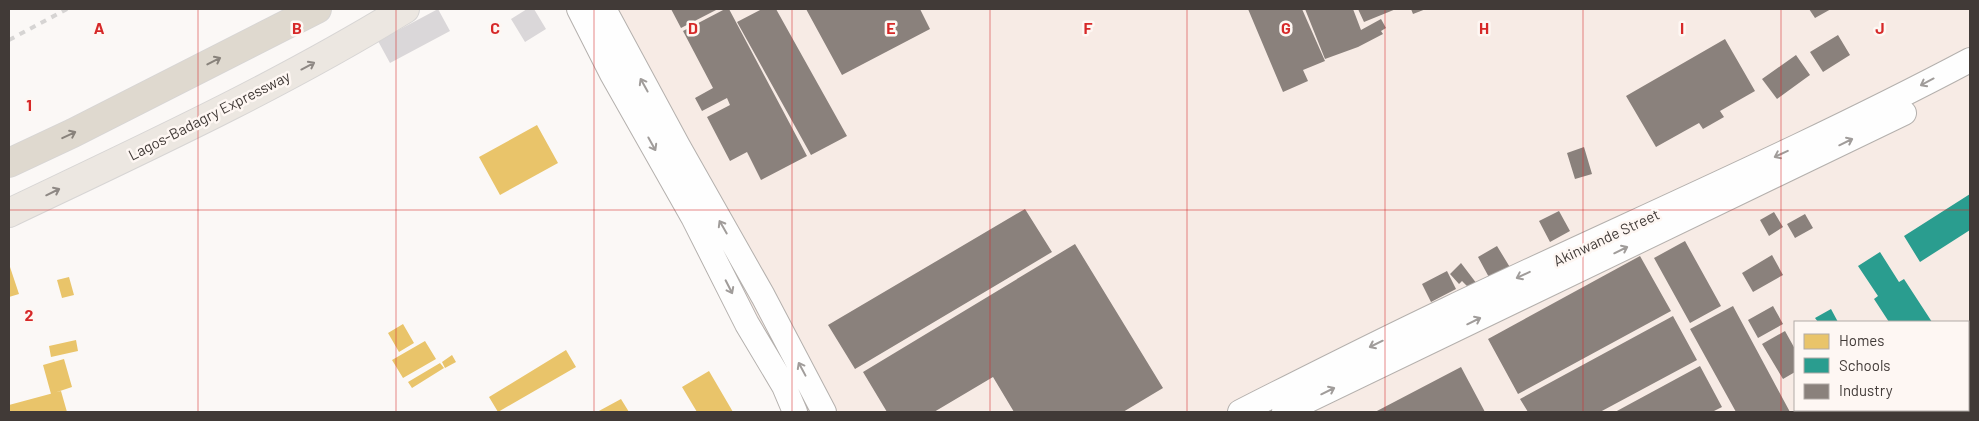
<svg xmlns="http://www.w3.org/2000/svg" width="1979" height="421" font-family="Barlow,sans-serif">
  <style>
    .built { fill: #f7ebe5; fill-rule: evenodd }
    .homes { fill: #e9c46a }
    .schools { fill: #2a9d8f }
    .industry { fill: #8a817c }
    .building { fill: #dad7d9 }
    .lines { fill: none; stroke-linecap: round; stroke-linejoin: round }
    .minor-casing { stroke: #b4b0ad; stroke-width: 26 }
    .major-casing { stroke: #d7d5d4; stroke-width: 30 }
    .highway-casing { stroke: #d7d5d4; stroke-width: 30 }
    .minor { stroke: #fefefe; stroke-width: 24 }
    .major { stroke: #ece7e1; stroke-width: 28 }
    .highway { stroke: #dfd9cf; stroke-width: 28 }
    .rail { stroke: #d6d4d3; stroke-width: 4; stroke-dasharray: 6 6; stroke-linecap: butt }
    .oneway { stroke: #88827b }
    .oneway2 { stroke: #8e8884 }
    .oneway3 { stroke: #a09c9a }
    .grid { fill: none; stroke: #d62828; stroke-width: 1; stroke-opacity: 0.55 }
    .labels { text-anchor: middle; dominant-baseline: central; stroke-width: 5; stroke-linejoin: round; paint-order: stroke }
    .street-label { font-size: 15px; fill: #413a37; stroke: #fef7f3 }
    .grid-label { font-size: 16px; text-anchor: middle; font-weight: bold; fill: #d62828; stroke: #fef7f3; stroke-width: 5; stroke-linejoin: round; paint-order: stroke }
  </style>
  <rect width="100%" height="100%" fill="#fbf8f6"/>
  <!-- built -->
  <path class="built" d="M599,9h1371v403h-1175l-203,-390zM1795,322h173v88h-173z"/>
  <!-- homes -->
  <path class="homes" d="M537,125l21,38 -58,32 -21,-38z
    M9,267h1l9,27 -10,3z
    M69,277l5,18 -12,3 -5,-18z
    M403,324l11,19 -15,9 -11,-19z
    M76,340l2,11 -27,6 -2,-11z
    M425,341l11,18 -33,19 -11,-18z
    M566,350l10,17 -78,45 -9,-15z
    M452,355l4,7 -11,6 -3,-6z
    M64,359l8,28 -21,7 -8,-29z
    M440,363l4,5 -32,20 -4,-6z
    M709,371l24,41h-36l-15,-25z
    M61,391l6,21h-58v-7z
    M621,399l8,13h-32z"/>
  <!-- schools -->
  <path class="schools" d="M1970,194v36l-50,32 -16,-26z
    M1880,252l19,30 5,-3 28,43h-43l-15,-23 4,-3 -20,-30z
    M1831,309l7,13h-20l-3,-4z
    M1968,384l2,4v18l-2,1z
    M1860,410h19l-5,2h-13z"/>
  <!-- industry -->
  <path class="industry" d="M671,9h47l-37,19z
    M725,9h4l78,147 -46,24 -14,-28 -17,9 -23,-44 23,-12 -3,-7 -25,13 -7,-13 18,-10 -30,-57z
    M762,9h14l71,127 -36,19 -74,-133z
    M806,9h114l10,20 -88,46z
    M1248,9h54l23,52 -22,9 5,11 -25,11z
    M1305,9h48l8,21 20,-11 5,9 -5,3 2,3 -25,13 -33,12z
    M1358,9h38l-32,13z
    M1411,9h15l-13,5z
    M1809,9h22l-16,9z
    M1838,35l12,20 -27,17 -13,-20z
    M1725,39l30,52 -35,20 4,6 -21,12 -4,-6 -43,24 -30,-51z
    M1796,55l14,20 -33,24 -15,-20z
    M1584,147l8,27 -17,5 -8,-26z
    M1025,209l27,43 -197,117 -27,-44z
    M1559,211l11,20 -20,11 -11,-21z
    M1774,212l9,15 -14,9 -9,-16z
    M1805,214l8,14 -18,10 -8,-14z
    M1685,241l36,65 -31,17 -36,-65z
    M1075,244l88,144 -40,24h-109l-21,-35 -59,35h-47l-24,-40z
    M1497,246l14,23 -20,12 -13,-24z
    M1772,255l11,20 -30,17 -11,-19z
    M1640,256l31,55 -153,83 -30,-55z
    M1461,263l16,21 -6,6 -9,-9 -3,3 -9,-10z
    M1447,271l9,18 -25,13 -9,-18z
    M1733,306l57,106h-54l-46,-83z
    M1773,306l10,18 -25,14 -10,-18z
    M1673,316l24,44 -97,52h-72l-8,-13z
    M1785,331l10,18v23l-12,7 -21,-35z
    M1700,366l22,41 -10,5h-97z
    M1461,367l24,45h-110z
    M1807,410h24l2,2h-31z"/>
  <!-- building -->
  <path class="building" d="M438,9l12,22 -60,32 -12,-22z
    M527,9h7l12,20 -21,13 -14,-23z"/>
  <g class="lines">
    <!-- minor casing -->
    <g class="minor-casing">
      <path id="minor" d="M579,9l33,65 81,143 54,107 37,62 11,26
        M604,9l74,137 85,150 61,116
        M1240,412c69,-35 138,-70 208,-103 174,-83 352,-159 522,-249
        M1284,412l620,-299"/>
    </g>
    <!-- major casing -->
    <g class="major-casing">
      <path id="major" d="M9,213c134,-64 269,-126 396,-204"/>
    </g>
    <!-- highway casing -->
    <g class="highway-casing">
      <path id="highway" d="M9,163l64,-30 244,-124"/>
    </g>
    <!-- minor -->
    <use href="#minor" class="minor"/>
    <!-- major -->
    <use href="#major" class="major"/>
    <!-- highway -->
    <use href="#highway" class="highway"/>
    <!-- rail -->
    <path class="rail" d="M9,40l58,-31"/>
  </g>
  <!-- one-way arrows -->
  <defs><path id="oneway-shaft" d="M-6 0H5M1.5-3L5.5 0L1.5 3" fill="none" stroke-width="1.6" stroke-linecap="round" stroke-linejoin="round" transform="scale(1.25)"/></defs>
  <g class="oneway">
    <use href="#oneway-shaft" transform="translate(214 61) rotate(-27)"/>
    <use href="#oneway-shaft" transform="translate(69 135) rotate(-25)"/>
  </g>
  <g class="oneway2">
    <use href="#oneway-shaft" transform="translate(308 66) rotate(-28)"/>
    <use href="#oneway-shaft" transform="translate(53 192) rotate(-26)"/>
  </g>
  <g class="oneway3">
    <use href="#oneway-shaft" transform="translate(1927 82) rotate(152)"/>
    <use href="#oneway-shaft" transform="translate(644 85) rotate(-119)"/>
    <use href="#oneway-shaft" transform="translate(1846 142) rotate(-26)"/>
    <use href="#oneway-shaft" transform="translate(652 144) rotate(61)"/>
    <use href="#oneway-shaft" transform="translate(1781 154) rotate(155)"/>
    <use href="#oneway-shaft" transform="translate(723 227) rotate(-120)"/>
    <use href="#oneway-shaft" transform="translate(1621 250) rotate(-26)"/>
    <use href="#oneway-shaft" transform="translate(1523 275) rotate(155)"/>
    <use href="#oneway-shaft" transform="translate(729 287) rotate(63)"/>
    <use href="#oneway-shaft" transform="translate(1474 321) rotate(-26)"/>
    <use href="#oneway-shaft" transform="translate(1376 344) rotate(154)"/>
    <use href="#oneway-shaft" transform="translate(802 369) rotate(-118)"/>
    <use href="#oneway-shaft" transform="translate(1328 391) rotate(-26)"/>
  </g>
  <!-- grid -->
  <path class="grid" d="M198,9v403M396,9v403M594,9v403M792,9v403M990,9v403M1187,9v403M1385,9v403M1583,9v403M1781,9v403M9,210h1961"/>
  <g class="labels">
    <!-- street labels -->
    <g class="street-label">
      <text transform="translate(209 115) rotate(-27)">Lagos-Badagry Expressway</text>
      <text transform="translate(1606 237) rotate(-25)">Akinwande Street</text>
    </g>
  </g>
  <g class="grid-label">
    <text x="99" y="34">A</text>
    <text x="297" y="34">B</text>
    <text x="495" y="34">C</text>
    <text x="693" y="34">D</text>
    <text x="891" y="34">E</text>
    <text x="1088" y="34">F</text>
    <text x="1286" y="34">G</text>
    <text x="1484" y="34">H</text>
    <text x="1682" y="34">I</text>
    <text x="1880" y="34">J</text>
    <text x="29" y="111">1</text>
    <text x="29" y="321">2</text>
  </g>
  <!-- border -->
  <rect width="1979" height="421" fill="none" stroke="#413a37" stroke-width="20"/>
  <!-- legend -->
  <rect x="1794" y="321" width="175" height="90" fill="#fef7f3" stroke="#b2aba8"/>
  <rect x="1804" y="334" width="25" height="15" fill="#e9c46a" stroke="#b2aba8"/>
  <text x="1839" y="346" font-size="15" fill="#413a37">Homes</text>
  <rect x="1804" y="358" width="25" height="15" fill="#2a9d8f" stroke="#b2aba8"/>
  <text x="1839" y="371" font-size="15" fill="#413a37">Schools</text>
  <rect x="1804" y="384" width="25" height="15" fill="#8a817c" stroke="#b2aba8"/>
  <text x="1839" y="396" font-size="15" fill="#413a37">Industry</text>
</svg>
